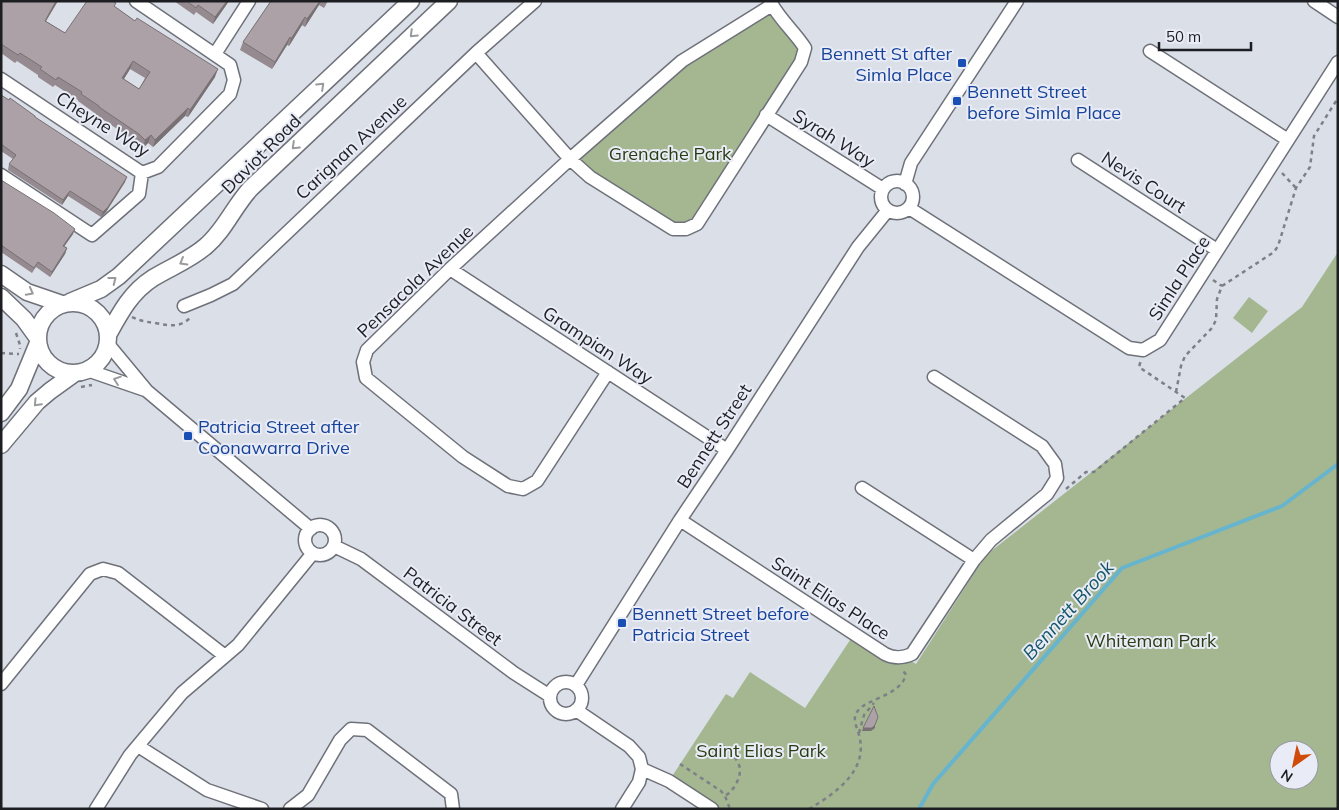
<svg xmlns="http://www.w3.org/2000/svg" width="1339" height="810" font-family="Mulish,sans-serif">
  <style>
    .green { fill: #a4b791; fill-rule: evenodd }
    .lines { fill: none; stroke-linecap: round; stroke-linejoin: round }
    .stream { stroke: #66b4cd; stroke-width: 4 }
    .minor-casing { stroke: #6e7179; stroke-width: 15 }
    .tertiary-casing { stroke: #6e7179; stroke-width: 19 }
    .path { stroke: #7e8087; stroke-width: 2.5; stroke-dasharray: 4 4; stroke-linecap: butt }
    .minor { stroke: #fff; stroke-width: 12 }
    .tertiary { stroke: #fff; stroke-width: 16 }
    .wall { fill: #948a8f; fill-rule: evenodd }
    .shaded-wall { fill: #787174 }
    .building { fill: #aca1a6; stroke: #787174; fill-rule: evenodd }
    .oneway { stroke: #999a9c }
    .transit-dot { fill: #1a4fb4; stroke: #e9ecf6; stroke-width: 2 }
    .labels { text-anchor: middle; dominant-baseline: central; stroke-width: 4; stroke-linejoin: round; paint-order: stroke }
    .transit-label { font-size: 18px; fill: #164399; stroke: #e9ecf6; text-anchor: start }
    .street-label { font-size: 18px; fill: #1d1e22; stroke: #e9ecf6 }
    .park-label { font-size: 18px; fill: #2a3c12; stroke: #e9ecf6 }
    .water-label { font-size: 19px; font-style: italic; fill: #145668; stroke: #e9ecf6 }
  </style>
  <rect width="100%" height="100%" fill="#dbdfe8"/>
  <!-- green -->
  <path class="green" d="M772,5l23,28 6,29 -115,167 -116,-70 112,-98z
    M1338,252v557h-626l-43,-28 57,-87 7,4 17,-26 55,36 49,-74 50,23 12,7 70,-109 316,-248zM1279,750h30v30h-30z
    M1249,297l19,14 -16,22 -19,-15z"/>
  <g class="lines">
    <!-- stream -->
    <path class="stream" d="M919,809l14,-25 189,-216 160,-62 56,-42"/>
    <!-- minor casing -->
    <g class="minor-casing">
      <path id="minor" d="M1314,1l24,16
        M1150,51l138,89
        M476,53l94,106 20,18 83,52h13l11,-5 104,-162 4,-14c-11,-17 -26,-29 -35,-47
        M215,54l34,-53
        M1,79l141,94 16,-6 72,-73 4,-14 -4,-15 -94,-64
        M766,115l117,74
        M1078,160l139,90
        M1,175l91,60 47,-41 3,-21
        M881 197a16 16 0 1 1 32 0a16 16 0 1 1-32 0Z
        M905,184l6,-21 106,-162
        M909,208l220,140 14,2 17,-10 178,-278
        M450,269l277,181
        M184,306l27,-11 22,-11 243,-231 59,-52
        M108,344l39,47 164,138
        M87,370l58,20
        M608,372l-71,109 -14,8 -15,-3 -45,-29 -97,-79 -3,-16 4,-12 83,-81 120,-110 112,-98 90,-56
        M862,488l112,72
        M680,520l205,134c10,5 18,4 27,0l62,-94 17,-20 56,-46 10,-16 -2,-14 -13,-18 -108,-69
        M305 540a15 15 0 1 1 30 0a15 15 0 1 1-30 0Z
        M334,546l27,13 153,114 36,23
        M550 698a16 16 0 1 1 32 0a16 16 0 1 1-32 0Z
        M1,684l89,-110 13,-5 15,4 107,83
        M576,685l104,-165 47,-70 131,-203 30,-37
        M576,710l53,36 10,11 3,12 -3,13 -17,27
        M138,746l69,44 55,19
        M642,769l27,12 43,28
        M96,809l34,-54 52,-62 56,-48 75,-92
        M290,809l18,-14 32,-55 11,-11 16,1 84,64 2,15"/>
    </g>
    <!-- tertiary casing -->
    <g class="tertiary-casing">
      <path id="tertiary" d="M1,274l26,18 35,12
        M1,297l23,22 13,18
        M70,302l31,-13 18,-13 292,-275
        M38 338a35 35 0 1 1 70 0a35 35 0 1 1-70 0Z
        M108,335c12,-22 23,-43 45,-57 18,-11 37,-18 53,-32 19,-16 28,-40 45,-58l198,-187
        M1,413l18,-24 19,-46
        M1,445l36,-43 13,-11 25,-18"/>
    </g>
    <!-- path -->
    <path class="path" d="M1282,173l14,15
      M1213,280l9,6
      M132,317c8,4 15,5 23,6 15,3 26,5 37,-7
      M16,333l4,12v4
      M1,353l18,1
      M81,387l11,-2
      M1176,392l5,-26 4,-10 27,-28 4,-8 1,-21 5,-13 52,-34 4,-6 18,-58 14,-21 4,-31 24,-38
      M1066,489l20,-17h8l91,-74 -46,-31 2,-7
      M859,733l5,-18 10,-12
      M723,746c5,4 11,9 14,15 8,11 -2,29 -12,35
      M680,764l41,27 4,5 5,13
      M809,809c27,-16 60,-39 50,-74 -2,-8 -7,-16 -2,-23 9,-14 42,-15 49,-37l-1,-2 -4,-3"/>
    <!-- minor -->
    <use href="#minor" class="minor"/>
    <!-- tertiary -->
    <use href="#tertiary" class="tertiary"/>
  </g>
  <!-- wall -->
  <path class="wall" d="M1,1l45,20 19,12 50,-26 100,70 -27,40 -3,-1 -32,31 -5,-4 -5,5 -6,-6 -41,-27v-1l-18,-13v-1l-23,-15 -2,2 -15,-10v-2l-21,-14 -2,2 -14,-10zM130,69l15,9 -6,11 -15,-10z
    M174,1h55l-16,23 -17,-12 -2,3z
    M271,1h57l-4,7 -5,-3 -14,22 -3,-2 -13,21 -2,-1 -15,24 -32,-19 3,-8z
    M1,95l34,22 90,65 -19,30 -5,5 -33,-21 -6,9 -54,-35 1,-6 4,-5 -12,-8z
    M1,180l72,54 -9,12 3,2 -2,6 -15,23 -14,-10 -4,6 -31,-21z"/>
  <!-- shaded-wall -->
  <path class="shaded-wall" d="M56,1h2l-16,27 3,-7z
    M227,1h2l-16,23 2,-7z
    M320,1h1l-2,4 -14,22 2,-8z
    M305,17l-3,8 -13,21 2,-7z
    M290,37l-3,8 -15,24 3,-7z
    M133,61l-3,8 -10,16 2,-7z
    M218,69l-3,8 -27,40 2,-7z
    M188,108l-3,8 -32,31 2,-7z
    M151,135l-3,8 -5,5 2,-8z
    M127,177l-2,5 -19,30 -5,5 2,-5z
    M70,191l-2,5 -6,9 1,-5z
    M75,229l-2,5 -12,17 2,-5z
    M67,248l-2,6 -15,23 2,-5z
    M875,725v3l-4,3h-9l1,-3z"/>
  <!-- building -->
  <path class="building" d="M1,1h55l-11,20 20,12 22,-32h26l3,2 -2,3 21,15 2,-3 81,51 -28,41 -2,-2 -33,32 -4,-5 -6,5 -6,-6 -40,-27v-1l-18,-12 1,-2 -24,-15 -2,3 -16,-11 2,-2 -22,-14 -2,2 -17,-11zM133,61l17,11 -11,17 -17,-11z
    M187,1h40l-12,16 -17,-12 -2,3z
    M271,1h49l-13,18 -2,-2 -14,22 -1,-2 -15,25 -32,-20z
    M1,95l8,5 1,-2 25,18v1l92,60 -19,30 -5,5 -33,-21 -7,9 -54,-36 7,-9 -15,-11z
    M1,180l53,33 21,16 -12,17 4,2 -15,24 -14,-10 -4,6 -33,-23z
    M874,706l4,11 -3,8 -3,3h-9z"/>
  <!-- one-way arrows -->
  <defs><path id="oneway-chevron" d="M-2-3.5L2.5 0L-2 3.5" fill="none" stroke-width="1.6" stroke-linecap="round" stroke-linejoin="round" transform="scale(1.25)"/></defs>
  <g class="oneway">
    <use href="#oneway-chevron" transform="translate(413 34) rotate(136)"/>
    <use href="#oneway-chevron" transform="translate(321 86) rotate(-43)"/>
    <use href="#oneway-chevron" transform="translate(295 146) rotate(137)"/>
    <use href="#oneway-chevron" transform="translate(183 262) rotate(150)"/>
    <use href="#oneway-chevron" transform="translate(113 280) rotate(-38)"/>
    <use href="#oneway-chevron" transform="translate(30 292) rotate(28)"/>
    <use href="#oneway-chevron" transform="translate(117 380) rotate(-161)"/>
    <use href="#oneway-chevron" transform="translate(37 403) rotate(134)"/>
  </g>
  <!-- markers -->
  <g class="transit-dot">
    <rect x="957" y="58" width="10" height="10" rx="2.5"/>
    <rect x="952" y="96" width="10" height="10" rx="2.5"/>
    <rect x="183" y="431" width="10" height="10" rx="2.5"/>
    <rect x="617" y="618" width="10" height="10" rx="2.5"/>
  </g>
  <g class="labels">
    <!-- transit labels -->
    <g class="transit-label">
      <text x="952" y="53" text-anchor="end">Bennett St after<tspan x="952" dy="21">Simla Place</tspan></text>
      <text x="967" y="91">Bennett Street<tspan x="967" dy="21">before Simla Place</tspan></text>
      <text x="198" y="426">Patricia Street after<tspan x="198" dy="21">Coonawarra Drive</tspan></text>
      <text x="632" y="613">Bennett Street before<tspan x="632" dy="21">Patricia Street</tspan></text>
    </g>
    <!-- street labels -->
    <g class="street-label">
      <text transform="translate(103 124) rotate(32)">Cheyne Way</text>
      <text transform="translate(834 138) rotate(32)">Syrah Way</text>
      <text transform="translate(351 147) rotate(-43)">Carignan Avenue</text>
      <text transform="translate(261 154) rotate(-45)">Daviot Road</text>
      <text transform="translate(1144 182) rotate(33)">Nevis Court</text>
      <text transform="translate(1179 278) rotate(-57)">Simla Place</text>
      <text transform="translate(415 281) rotate(-44)">Pensacola Avenue</text>
      <text transform="translate(598 345) rotate(33)">Grampian Way</text>
      <text transform="translate(714 436) rotate(-57)">Bennett Street</text>
      <text transform="translate(831 598) rotate(33)">Saint Elias Place</text>
      <text transform="translate(453 606) rotate(37)">Patricia Street</text>
    </g>
    <!-- park labels -->
    <g class="park-label">
      <text x="670" y="153">Grenache Park</text>
      <text x="1151" y="640">Whiteman Park</text>
      <text x="761" y="750">Saint Elias Park</text>
    </g>
    <!-- water labels -->
    <g class="water-label">
      <text transform="translate(1068 610) rotate(-48)">Bennett Brook</text>
    </g>
  </g>
  <!-- border -->
  <rect width="1339" height="810" fill="none" stroke="#1d1e22" stroke-width="5"/>
  <!-- north arrow -->
  <g transform="translate(1294 765) rotate(213)"><circle r="24" fill="#e9ecf6" stroke="#979aa1"/>
  <path d="M0-4L9 19L0 12L-9 19Z" fill="#d04a08"/>
  <text y="-8" font-size="14" font-weight="bold" text-anchor="middle" fill="#1d1e22">N</text>
  </g>
  <!-- scale -->
  <path d="M1159 42v8h92v-8" fill="none" stroke="#1d1e22" stroke-width="2.5"/>
  <text x="1166" y="42" font-size="15" fill="#1d1e22" stroke="#e9ecf6" stroke-width="4" paint-order="stroke">50 m</text>
</svg>
